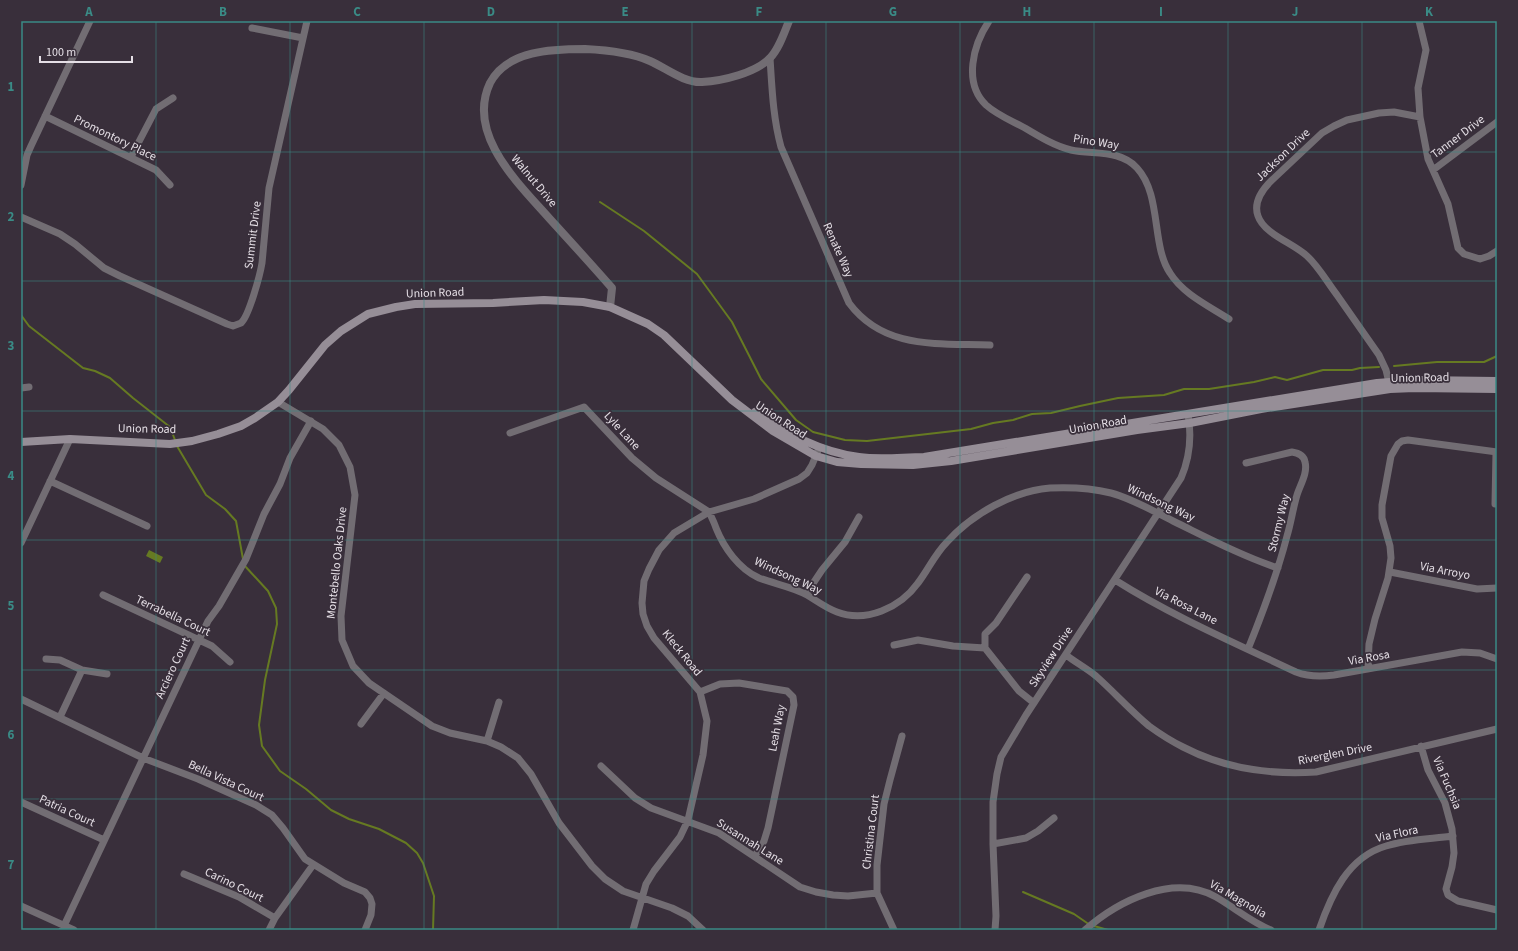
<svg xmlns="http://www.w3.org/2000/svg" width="1518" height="951" font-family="'Source Sans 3',sans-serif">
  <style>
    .water { fill: #667a22 }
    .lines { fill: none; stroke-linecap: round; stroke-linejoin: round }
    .stream { stroke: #667a22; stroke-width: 2 }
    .minor { stroke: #726d73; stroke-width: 7 }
    .tertiary { stroke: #726d73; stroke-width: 8 }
    .secondary { stroke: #968e97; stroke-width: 8 }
    .grid { fill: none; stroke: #3a8b86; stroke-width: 1; stroke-opacity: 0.55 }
    .labels { text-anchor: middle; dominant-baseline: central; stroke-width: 3.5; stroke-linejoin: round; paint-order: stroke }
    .street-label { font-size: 12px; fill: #e5dfe6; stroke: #392f3b }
    .neatline { fill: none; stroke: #3a8b86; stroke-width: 1.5 }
    .grid-label { font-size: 13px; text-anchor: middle; font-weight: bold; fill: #3a8b86 }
  </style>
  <rect width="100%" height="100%" fill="#392f3b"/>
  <!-- water -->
  <path class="water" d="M149,550l14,7 -3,6 -14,-7z"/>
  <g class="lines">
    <!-- stream -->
    <path class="stream" d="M600,202l44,29 53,43 35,48 29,57 35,41 17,12 32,8 22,1 104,-12 22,-6 20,-3 19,-6 19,-1 29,-7 38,-8 46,-3 20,-6h25l45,-7 21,-5 12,3 36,-10h29l8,-2 19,-1
      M21,315l8,11 54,42 12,3 15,7 23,20 37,29 5,13
      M1394,366l43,-4h47l13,-6
      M177,446l29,49 19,14 11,12 7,38
      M244,565l24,26 8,17 1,16 -12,56 -6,45 3,21 18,25 26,18 25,21 18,9 30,10 27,14 11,10 6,10 11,33 -1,34
      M1023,892l51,22 16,11
      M1094,926l14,4"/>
    <!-- minor -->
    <path class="minor" d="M989,21c-16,24 -26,62 -3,84 11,10 26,16 39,23 15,9 30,18 46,22 22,5 49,-1 66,18 25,27 14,77 33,105 13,21 39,33 59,46
      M1419,21l7,29 -8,38 2,29 8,42 20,45 10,44 6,6 16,5 9,-3 8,-5
      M252,28l51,10
      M770,58c2,30 3,60 11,89l68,156c35,47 89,40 141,42
      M45,116l111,54 14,15
      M131,157l25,-48 17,-11
      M1433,170l64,-48
      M21,185l6,-30 4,-9 59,-125
      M21,217l39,17 15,10 29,24 16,8 107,48 6,2 8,-3c8,-7 19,-48 21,-60l7,-75 38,-167
      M1390,387l-4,-17 -7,-15c-14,-20 -28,-40 -42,-60 -10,-13 -18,-28 -30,-39 -14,-13 -43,-22 -49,-40 -5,-14 4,-26 13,-35l51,-48 12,-7 13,-6 32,-7 15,-1 26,5
      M21,388l8,-1
      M278,402l45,27 16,16 11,22 5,28 -14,121 1,24 11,26 16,17 63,43 18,7 37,8 14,6 17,11 13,16 28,49 33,43 13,13 18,12 49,17 16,8 15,14
      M510,433l74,-26 48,51 24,20 53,34c3,6 5,10 7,16 8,20 23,41 43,50 16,6 34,9 48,17 10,6 19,13 30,17 29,11 63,-4 81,-29 10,-13 17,-29 29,-41 25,-28 66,-51 103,-54 21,-1 41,0 61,5 22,6 42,18 62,28 35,17 69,35 105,47
      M1246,463l46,-11c7,1 12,4 13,10 3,11 -5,23 -8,33 -4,13 -6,28 -10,41 -10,39 -24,76 -39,113
      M50,481l97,45
      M1495,504l1,-52
      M21,543l49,-104
      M1390,572l87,17 20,-1
      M1027,577l-31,46 -11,11v14l34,43 15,12
      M1115,580c57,36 120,63 181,92 13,5 24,5 38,3l128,-23 18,1 17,6
      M806,594l16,-24 23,-28 14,-25
      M103,595l109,51 18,16
      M894,645l24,-5 35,6 32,2
      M1066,655c9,7 20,13 30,21 18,16 34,34 53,50 11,8 22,15 34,21 42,22 86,28 133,25l181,-43
      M46,659l14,1 22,10 25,4
      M1368,668l1,-24 6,-25 13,-41 3,-20 -1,-12 -8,-28v-13l9,-49 7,-12 4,-3 6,-1 89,12
      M700,692l20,-8 19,-1 48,8 6,6 1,8 -26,123 -4,13 -9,15
      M21,699l122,59 55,21 58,26 16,10 11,13 22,31 39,24 21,9 5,6 2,6 -1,11 -6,15
      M60,717l22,-47
      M361,724l23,-31
      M487,741l12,-39
      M1421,746l7,24 17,33 7,26 2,24 -2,14 -6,22 2,6 10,6 39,9
      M601,766l34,32 16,10 68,25 81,54 16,5 17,3 15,1 29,-3
      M21,802l83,38
      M993,844l33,-6 12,-7 16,-13
      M184,874l55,23 36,21
      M21,906l53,24
      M62,930l137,-290 9,-19 11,-15 27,-47 18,-45 16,-30 10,-26 21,-37
      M269,930l6,-12 38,-53
      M633,930l13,-46 8,-13 26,-34 8,-17 15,-65 4,-34 -7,-29 -46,-54 -7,-12 -4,-12 -1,-11 2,-22 5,-12 10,-19 15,-17 35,-21 45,-13 45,-20 8,-6 5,-8 7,-17
      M894,930l-17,-37v-28l7,-61 6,-24 12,-44
      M995,930l1,-14 -3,-72v-42l4,-28 4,-17 25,-42 155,-237c9,-21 11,-41 7,-64
      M1085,930c33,-29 88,-57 131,-33 19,11 35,25 55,33
      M1319,930c12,-35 29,-73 67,-84 22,-7 45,-7 67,-10"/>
    <!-- tertiary -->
    <path class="tertiary" d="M610,307l2,-19c-21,-24 -42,-47 -63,-70 -31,-35 -83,-84 -59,-135 17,-33 63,-34 95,-34 21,1 45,3 65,12 16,7 34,22 52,21 20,-1 54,-9 68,-24 9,-9 14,-25 19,-37"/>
    <!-- secondary -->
    <path class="secondary" d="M755,412c33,22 65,40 104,45 22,3 44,0 65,0l453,-74 39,-3 81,1
      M21,442l49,-3 100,5 22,-3 26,-7 23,-8 14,-8 23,-16 11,-12 36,-45 16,-14 27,-17 28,-7 19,-3 78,-1 51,-3 39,2 27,5 38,17 16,11 68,65 41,31 43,25 21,6 24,2 52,1 38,-4 186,-31 53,-7 71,-14 129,-20 25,-1 82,1"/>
  </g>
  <!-- grid -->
  <path class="grid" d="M156,21v909M290,21v909M424,21v909M558,21v909M692,21v909M826,21v909M960,21v909M1094,21v909M1228,21v909M1362,21v909M21,152h1476M21,281h1476M21,411h1476M21,540h1476M21,670h1476M21,799h1476"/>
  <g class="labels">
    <!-- street labels -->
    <g class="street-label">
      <text transform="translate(1458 137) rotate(-37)">Tanner Drive</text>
      <text transform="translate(115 138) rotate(26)">Promontory Place</text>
      <text transform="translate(1096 142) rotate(9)">Pino Way</text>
      <text transform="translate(1283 155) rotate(-44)">Jackson Drive</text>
      <text transform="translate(534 181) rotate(50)">Walnut Drive</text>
      <text transform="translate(253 235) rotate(-83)">Summit Drive</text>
      <text transform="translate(838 250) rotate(66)">Renate Way</text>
      <text transform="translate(435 293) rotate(-2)">Union Road</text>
      <text transform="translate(1420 378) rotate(-1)">Union Road</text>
      <text transform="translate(781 420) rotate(33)">Union Road</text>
      <text transform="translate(1098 425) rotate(-10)">Union Road</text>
      <text transform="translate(147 429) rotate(1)">Union Road</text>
      <text transform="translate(622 431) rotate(47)">Lyle Lane</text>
      <text transform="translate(1161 503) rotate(25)">Windsong Way</text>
      <text transform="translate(1279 523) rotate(-76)">Stormy Way</text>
      <text transform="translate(337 563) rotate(-84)">Montebello Oaks Drive</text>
      <text transform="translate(1445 571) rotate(11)">Via Arroyo</text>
      <text transform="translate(788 576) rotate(25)">Windsong Way</text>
      <text transform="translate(1186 606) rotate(27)">Via Rosa Lane</text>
      <text transform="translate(173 616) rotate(25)">Terrabella Court</text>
      <text transform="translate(682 653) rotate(51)">Kleck Road</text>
      <text transform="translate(1051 657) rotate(-57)">Skyview Drive</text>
      <text transform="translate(1369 658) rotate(-10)">Via Rosa</text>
      <text transform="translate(173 668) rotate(-65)">Arciero Court</text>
      <text transform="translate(777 728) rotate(-79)">Leah Way</text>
      <text transform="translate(1335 754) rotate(-11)">Riverglen Drive</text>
      <text transform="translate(226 781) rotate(25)">Bella Vista Court</text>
      <text transform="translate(1447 783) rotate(67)">Via Fuchsia</text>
      <text transform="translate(67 811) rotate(25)">Patria Court</text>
      <text transform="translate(871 832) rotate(-83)">Christina Court</text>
      <text transform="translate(1397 834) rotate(-12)">Via Flora</text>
      <text transform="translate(750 842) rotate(32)">Susannah Lane</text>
      <text transform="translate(234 885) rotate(26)">Carino Court</text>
      <text transform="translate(1238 899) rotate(30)">Via Magnolia</text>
    </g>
  </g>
  <!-- border -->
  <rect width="1518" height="951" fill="none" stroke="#392f3b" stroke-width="44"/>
  <!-- scale -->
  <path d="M40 56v6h92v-6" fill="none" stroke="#e5dfe6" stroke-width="2"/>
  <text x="46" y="56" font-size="12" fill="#e5dfe6" stroke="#392f3b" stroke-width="3" paint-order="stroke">100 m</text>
  <rect x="22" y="22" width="1474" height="907" class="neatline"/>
  <g class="grid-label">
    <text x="89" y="16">A</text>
    <text x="223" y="16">B</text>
    <text x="357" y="16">C</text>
    <text x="491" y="16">D</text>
    <text x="625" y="16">E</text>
    <text x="759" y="16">F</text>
    <text x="893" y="16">G</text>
    <text x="1027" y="16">H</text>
    <text x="1161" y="16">I</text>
    <text x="1295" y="16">J</text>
    <text x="1429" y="16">K</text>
    <text x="11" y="91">1</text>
    <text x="11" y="221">2</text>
    <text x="11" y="350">3</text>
    <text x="11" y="480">4</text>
    <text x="11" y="610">5</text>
    <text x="11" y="739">6</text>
    <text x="11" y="869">7</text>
  </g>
</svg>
